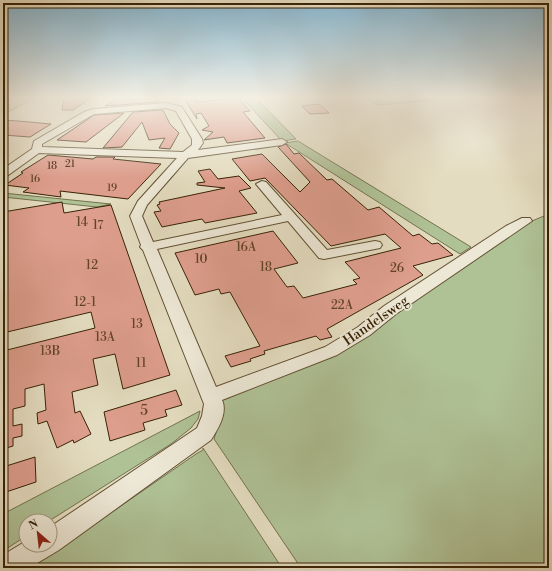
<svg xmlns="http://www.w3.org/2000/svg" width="552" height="571" font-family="'Libre Bodoni',serif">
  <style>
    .green { fill: #afc296; stroke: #74724e }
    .building { fill: #de9e8d; stroke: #382306 }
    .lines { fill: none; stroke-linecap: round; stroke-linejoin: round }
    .minor-casing { stroke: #635134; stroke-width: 2 }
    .minor { fill: #ede8d6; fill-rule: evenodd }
    .rail-casing { stroke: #382306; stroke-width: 3 }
    .rail { stroke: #ede8d6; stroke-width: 2; stroke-dasharray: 5.5; stroke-linecap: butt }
    .labels { text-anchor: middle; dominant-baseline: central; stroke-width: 3.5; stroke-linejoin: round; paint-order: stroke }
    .far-number-label { font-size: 10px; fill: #624228 }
    .number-label { font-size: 12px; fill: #624228 }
    .street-label { font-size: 14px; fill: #382306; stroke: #ede8d6 }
    .near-number-label { font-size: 14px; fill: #624228 }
  </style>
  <rect width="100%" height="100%" fill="#e4dcc0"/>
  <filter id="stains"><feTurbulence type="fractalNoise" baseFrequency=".005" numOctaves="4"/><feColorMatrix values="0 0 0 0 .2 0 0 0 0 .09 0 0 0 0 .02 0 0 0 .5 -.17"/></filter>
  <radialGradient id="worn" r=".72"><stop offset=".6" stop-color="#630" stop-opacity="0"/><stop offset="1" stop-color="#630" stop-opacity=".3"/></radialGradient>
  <!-- green -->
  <path class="green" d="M21,98h13l-31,17v-7z
    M242,98h14l40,41 -14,2z
    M365,98h94l-81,7z
    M298,141l173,106 -11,7 -175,-111z
    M3,193l108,11 -14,3 -94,-10z
    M549,214v354h-248l-87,-129 9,-28 -2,-10 106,-45 200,-133z
    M200,411l-2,8 -7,9 -20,16 -122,77h-23v15l-23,15v-37z
    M203,448l79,120h-251l165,-114 7,-4z"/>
  <!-- building -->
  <path class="building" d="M64,98h27l-18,12h-11z
    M117,98h40l2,4 -54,4z
    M184,98h12v4l42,-4 12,13 -7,1 22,26 -38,5 -3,-6 -20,3 9,-8 -11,-2 7,-4 -8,-13 -5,1 1,5z
    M319,104l10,9 -19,1 -8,-8z
    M163,110l7,14 9,9 -9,16 -11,-1 6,-10 -16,2 -7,-18 -20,25 -19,1 30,-36z
    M124,113l-38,29 -29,-2 37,-25z
    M3,120l15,1 33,3 -21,13 -27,-2z
    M286,144l8,10 5,-1 28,27 5,-1 36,31 11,-3 34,29 6,-2 13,10 6,-1 15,12 -40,11 10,9 -96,54 5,8 -12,3 -4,-4 -52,15 1,3 -15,5 1,2 -20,6 -6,-11 35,-10 -30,-54 -9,2 -2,-5 -24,6 -20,-42 98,-22 25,32 -24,6 13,18 7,-1 9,12 54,-14 -4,-4 7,-2 -15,-16 56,-14 -16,-14 -54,12 -66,-68 -15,3 -18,-22 30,-5 38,38 10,-10 -32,-35z
    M48,155l45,4 3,-2h19l-2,2 48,5 -33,35 -68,-8 1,6 -38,-5 6,-4 -24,-3 18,-12 -2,-1z
    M210,169l8,10 21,-3 12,12 -12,3 18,22 -52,10 -3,-4 -40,8 -8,-15 7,-1 -4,-6 3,-1 -1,-2 66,-14 -28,-3v-2l8,-1 -7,-11z
    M62,202l2,11 47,-8 59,170 -47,14 -8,-35 -22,5 5,26 -26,7 3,21 5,-2 11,23 -17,9 -1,-3 -16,8 -10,-27 -9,3 -1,-11 9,-3 -2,-26 -19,5v17l-12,3v17l9,-2v12l-9,2v8l-10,3v-98l92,-23 -4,-16 -88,21v-121z
    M176,390l6,15 -17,5 2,6 -24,7 2,7 -35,11 -6,-29z
    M35,457l1,25 -33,11v-26z"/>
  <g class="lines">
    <!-- minor casing -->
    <g class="minor-casing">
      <path id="minor" d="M166,103l16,4 1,2 19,30 1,4 -5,7 84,-11 5,3 -5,3 -94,13 -41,47 -5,11 11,26 129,-27 -26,-31 6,-3 4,1 61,68 48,-9 5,1 2,3 -2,3 -5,1 -51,10 -5,-1 -31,-37 -131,28 59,138 109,-40 33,-20 26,-21 122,-80 16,-8h8l2,3 -136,93 -26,21 -33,20 -115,45c6,13 -4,29 -11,40l-152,110 -30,18h-26v-13l23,-14v4h24v-18l147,-99 5,-12 2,-12 -61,-154 -3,-3 1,-2 -11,-29 8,-15 39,-43 -138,-5 -32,23 -4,1v-8l29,-20 2,-8 50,-29 9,-3zM166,108l10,3 16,28v6l-9,7 -141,-5v-3l52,-30z"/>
    </g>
    <!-- minor -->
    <use href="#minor" class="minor"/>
    <!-- rail casing -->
    <g class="rail-casing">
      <path id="rail" d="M3,103l9,-5"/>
    </g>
    <!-- rail -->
    <use href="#rail" class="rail"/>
  </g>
  <!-- sky -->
  <linearGradient id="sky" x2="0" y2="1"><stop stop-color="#87b7d1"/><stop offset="0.55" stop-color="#f3efe3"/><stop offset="1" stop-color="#f3efe3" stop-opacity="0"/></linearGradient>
  <rect width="552" height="178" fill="url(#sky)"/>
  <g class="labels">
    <!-- far-number labels -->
    <g class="far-number-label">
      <text x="70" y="164">21</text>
      <text x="52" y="166">18</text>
      <text x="35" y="179">16</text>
      <text x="112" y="188">19</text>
    </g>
    <!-- number labels -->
    <g class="number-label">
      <text x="82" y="222">14</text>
      <text x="98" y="225">17</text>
      <text x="246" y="247">16A</text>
      <text x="201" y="259">10</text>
      <text x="92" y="265">12</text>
      <text x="266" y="267">18</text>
      <text x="397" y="268">26</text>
      <text x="85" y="302">12-1</text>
      <text x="342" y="305">22A</text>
      <text x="137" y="324">13</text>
      <text x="105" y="337">13A</text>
      <text x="50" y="351">13B</text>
      <text x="141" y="363">11</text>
    </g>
    <!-- street labels -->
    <g class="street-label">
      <text transform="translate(376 321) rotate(-35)">Handelsweg</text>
    </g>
    <!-- near-number labels -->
    <g class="near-number-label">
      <text x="144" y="411">5</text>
    </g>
  </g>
  <!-- margin -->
  <rect width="552" height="571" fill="none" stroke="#e4dcc0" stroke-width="16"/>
  <rect x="4" y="4" width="544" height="563" fill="none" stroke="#382306" stroke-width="2"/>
  <rect x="8" y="8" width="536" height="555" fill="none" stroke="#382306"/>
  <!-- north arrow -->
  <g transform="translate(38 533) rotate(332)"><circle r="19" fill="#ede8d6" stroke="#a59983"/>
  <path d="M0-3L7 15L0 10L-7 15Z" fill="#8f2418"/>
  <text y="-6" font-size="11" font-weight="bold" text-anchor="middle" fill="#382306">N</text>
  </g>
  <rect width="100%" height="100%" filter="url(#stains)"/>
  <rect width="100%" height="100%" fill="url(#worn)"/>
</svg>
